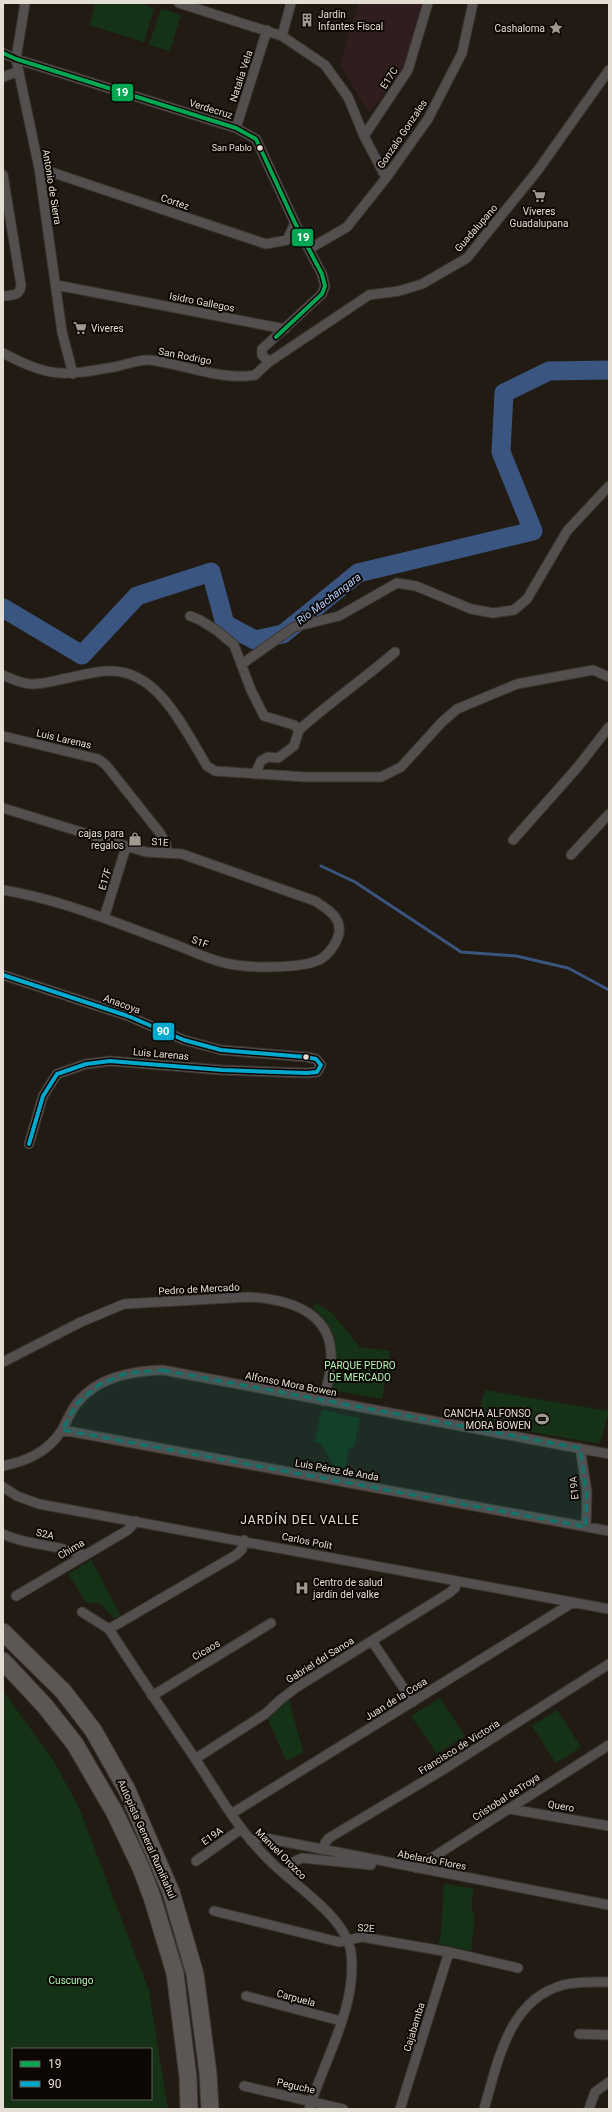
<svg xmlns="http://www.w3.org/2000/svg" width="612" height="2112" font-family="Roboto,sans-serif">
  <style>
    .education { fill: #301e1f }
    .green { fill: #153217; fill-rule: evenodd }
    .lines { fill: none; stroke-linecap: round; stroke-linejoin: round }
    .stream { stroke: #395580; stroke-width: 3 }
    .river { stroke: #395580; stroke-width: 19 }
    .street-casing { stroke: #3b362f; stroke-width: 11 }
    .highway-casing { stroke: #3b362f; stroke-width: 19 }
    .street { stroke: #544f4f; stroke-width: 9 }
    .highway { stroke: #5c5654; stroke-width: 17 }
    .bus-1-casing { stroke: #0c0703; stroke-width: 7 }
    .bus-2-casing { stroke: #0c0703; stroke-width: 7 }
    .bus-1 { stroke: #00a651; stroke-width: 4 }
    .bus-2 { stroke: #00a9ce; stroke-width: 4 }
    .marked { fill: #0f766e; fill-opacity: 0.2; stroke: #0f766e; stroke-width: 3; stroke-dasharray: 8 5; stroke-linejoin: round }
    .bus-dot { fill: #e4ddd3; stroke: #0c0703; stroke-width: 1.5 }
    .labels { text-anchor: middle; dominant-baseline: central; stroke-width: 4; stroke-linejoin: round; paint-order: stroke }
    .bus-label { font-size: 9px; fill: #e4ddd3; stroke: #0c0703; text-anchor: end }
    .poi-label { font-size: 10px; fill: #e4ddd3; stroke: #0c0703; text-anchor: start }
    .street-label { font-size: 10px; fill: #e4ddd3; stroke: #0c0703 }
    .park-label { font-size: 10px; fill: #b0fab6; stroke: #0c0703 }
    .water-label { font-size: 11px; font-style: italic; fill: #b0cefb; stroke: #0c0703 }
    .quarter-label { font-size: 12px; letter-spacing: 1px; fill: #e4ddd3; stroke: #0c0703 }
    .line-badge { stroke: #0c0703; stroke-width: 1.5 }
    .badge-label { font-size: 11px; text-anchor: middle; font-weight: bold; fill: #fff }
  </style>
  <rect width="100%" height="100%" fill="#211b13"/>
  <!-- education -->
  <path class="education" d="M358,3h64l-18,66 -35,44 -29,-48z"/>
  <!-- green -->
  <path class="green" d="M96,3h44l14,5 -10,34 -55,-17z
    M161,9l20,6 -11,36 -21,-6z
    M316,1302l17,12 27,33 30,4 -8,48 -51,-9c6,-35 12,-57 -18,-82z
    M485,1390l124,21 -9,33 -124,-22z
    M322,1410l38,8 -6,29 -5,2 -6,31 -23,-37 -6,-1z
    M91,1560l30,56 -7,2 -13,-14 -15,-2 -18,-28z
    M3,1691l49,67 27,50 70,183 19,118h-165zM13,2049h138v50h-138z
    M288,1696l15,56 -17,9 -19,-44 9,-7 9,-13z
    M440,1698l25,38 -28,18 -26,-38z
    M557,1710l24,37 -25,16 -24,-37z
    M444,1883l30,6 -3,16 4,13 -4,33 -32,-7c4,-21 3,-41 5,-61z"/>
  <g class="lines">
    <!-- stream -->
    <path class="stream" d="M321,866l34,16 106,70 55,4 52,12 41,22"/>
    <!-- river -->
    <path class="river" d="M3,608l79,47 55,-59 74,-24 14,52 30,16 28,-6 75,-61 175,-42 -32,-79 3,-59 45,-22 60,-1"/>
    <!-- street casing -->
    <g class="street-casing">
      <path id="street" d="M25,3l-9,56 23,109 23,164 11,42
        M179,3l103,33 43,29 23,32 16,39 22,42
        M282,36l9,-33
        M3,53l13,6 220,69 20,11 39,84 27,51 3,12 -3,8 -60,55v6l7,7
        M3,77l16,-6
        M236,128l31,-98
        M364,136l44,-66 20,-67
        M39,168l227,76 21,-4 8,-17
        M3,175l18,110c-1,11 -8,10 -18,11
        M309,249l38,-22 39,-49 42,-59 34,-66 11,-50
        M56,285l229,44
        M3,353c46,25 60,23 111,14 11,-2 25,-8 36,-7 33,4 71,21 105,15l14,-13 100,-67 30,-4 23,-7 45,-26 71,-88 71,-100
        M190,616l10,4 16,10 18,15 17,45 13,26 30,9 5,5 -5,16 -16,12 -10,-1 -7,4 -6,13
        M242,664l52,-37 45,-11 58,-33 19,3 55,23 22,4 21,-3 13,-11 40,-68 42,-45
        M3,675c29,14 35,9 65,3 13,-3 28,-7 42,-7 49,-1 75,60 97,95l8,5 90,6h76l20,-10 41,-45 15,-13 60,-25 76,-14 16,7
        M299,730c31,-28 65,-51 96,-78
        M3,736l95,23 8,6 54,68 6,11 1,9
        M3,808l143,44 36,2 133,47c12,8 26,15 24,32 -2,10 -10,21 -18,26 -18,10 -71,9 -91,5 -19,-3 -40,-14 -59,-21 -55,-20 -111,-44 -168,-53
        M513,840l64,-72 32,-41
        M571,855l38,-41
        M104,918l22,-71
        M3,975l125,41 56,24 37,10 85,7 10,2 5,6 -4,7 -10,1 -85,-3 -112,-9 -24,3 -29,10 -14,22 -14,48
        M3,1362l78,-40 43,-18 125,-7c36,2 80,13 82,56 1,16 -4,33 -8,48
        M62,1430l547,101
        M580,1448l7,44 -1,35
        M3,1466c24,-5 45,-14 59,-36 5,-9 8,-18 15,-27 21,-26 54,-32 86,-33l446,84
        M3,1487l14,9 22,8 570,105
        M3,1534c25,12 54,10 80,21
        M16,1596l112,-66 8,-9
        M82,1612l27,17c28,44 58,88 87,131 23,35 43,71 73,100 24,25 78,57 82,93 7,51 -27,108 -42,156
        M109,1629l127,-74 6,-6 2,-9
        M372,1641l41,61
        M152,1696l119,-73
        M195,1759l70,-45 15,-14 17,-13 152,-94 6,-5 1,-7
        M510,1809l99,17
        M231,1814l341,-211
        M251,1841l7,-3h7l344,67
        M323,1849l2,-6 4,-5 112,-67 168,-107
        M196,1861l45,-32
        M416,1868l193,-123
        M287,1876l8,-15 7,-3 69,7
        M214,1911l125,31 23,-5 87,15 69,16
        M246,1996l95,25
        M579,2034l30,1
        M244,2086l99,23
        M400,2109l49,-157
        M484,2109c14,-47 24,-109 79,-124 15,-4 31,-3 46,-3
        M589,2109l6,-17 14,-10"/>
    </g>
    <!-- highway casing -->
    <g class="highway-casing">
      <path id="highway" d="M3,1632l60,59 30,39 34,60 44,102 24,82 13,99 2,36
        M3,1661l42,45 30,38 40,69 26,55 11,29 23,76 13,104 1,32"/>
    </g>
    <!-- street -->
    <use href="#street" class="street"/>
    <!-- highway -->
    <use href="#highway" class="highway"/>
    <!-- bus-1 casing -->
    <g class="bus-1-casing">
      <path id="bus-1" d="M3,53l13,6 220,69 20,11 39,84 27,51 3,12 -3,8 -46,43"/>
    </g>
    <!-- bus-2 casing -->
    <g class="bus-2-casing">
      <path id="bus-2" d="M3,975l125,41 56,24 37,10 85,7 10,2 5,6 -4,7 -10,1 -85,-3 -112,-9 -24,3 -29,10 -14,22 -14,48"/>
    </g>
    <!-- bus-1 -->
    <use href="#bus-1" class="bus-1"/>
    <!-- bus-2 -->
    <use href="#bus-2" class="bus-2"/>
  </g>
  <!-- marked area -->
  <path class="marked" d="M163,1370l417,78 7,44 -1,35 -524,-97 15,-27 21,-18 28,-12z"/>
  <!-- icons -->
  <defs>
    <g id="building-bare" transform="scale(1.08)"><path d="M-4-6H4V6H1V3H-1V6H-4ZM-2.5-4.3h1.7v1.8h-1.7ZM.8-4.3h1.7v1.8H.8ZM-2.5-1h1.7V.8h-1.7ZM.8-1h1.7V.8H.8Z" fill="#a09990" stroke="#0c0703" stroke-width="2.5" paint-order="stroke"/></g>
    <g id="sight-bare" transform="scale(1.08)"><path d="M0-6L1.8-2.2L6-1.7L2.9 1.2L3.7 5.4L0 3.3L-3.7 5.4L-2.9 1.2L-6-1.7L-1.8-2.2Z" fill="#a09990" stroke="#0c0703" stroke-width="2.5" paint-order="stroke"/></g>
    <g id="supermarket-bare" transform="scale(1.08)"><path d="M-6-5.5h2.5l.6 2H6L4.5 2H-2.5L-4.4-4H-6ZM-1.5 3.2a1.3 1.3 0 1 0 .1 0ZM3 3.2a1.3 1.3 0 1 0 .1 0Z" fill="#a09990" stroke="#0c0703" stroke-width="2.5" paint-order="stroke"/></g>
    <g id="shop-bare" transform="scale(1.08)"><path d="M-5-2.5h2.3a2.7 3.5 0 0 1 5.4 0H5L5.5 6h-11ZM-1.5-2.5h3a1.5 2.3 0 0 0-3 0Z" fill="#a09990" stroke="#0c0703" stroke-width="2.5" paint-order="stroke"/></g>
    <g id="stadium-bare" transform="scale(1.08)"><path d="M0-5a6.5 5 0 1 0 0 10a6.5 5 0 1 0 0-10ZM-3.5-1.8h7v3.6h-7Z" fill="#a09990" stroke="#0c0703" stroke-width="2.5" paint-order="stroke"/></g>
    <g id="hospital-bare" transform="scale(1.08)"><path d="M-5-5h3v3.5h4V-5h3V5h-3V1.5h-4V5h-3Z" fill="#a09990" stroke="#0c0703" stroke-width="2.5" paint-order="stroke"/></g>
  </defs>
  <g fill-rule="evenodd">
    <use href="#building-bare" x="307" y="20"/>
    <use href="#sight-bare" x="556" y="28"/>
    <use href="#supermarket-bare" x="539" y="196"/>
    <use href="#supermarket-bare" x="80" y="328"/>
    <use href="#shop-bare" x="135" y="839"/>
    <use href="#stadium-bare" x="542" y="1419"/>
    <use href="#hospital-bare" x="302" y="1588"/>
  </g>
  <!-- markers -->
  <g class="bus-dot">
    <circle cx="260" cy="148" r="3.5"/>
    <circle cx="306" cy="1057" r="3.5"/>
  </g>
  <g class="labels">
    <!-- bus labels -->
    <g class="bus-label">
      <text x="252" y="148">San Pablo</text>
    </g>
    <!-- poi labels -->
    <g class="poi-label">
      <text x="318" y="14">Jardin<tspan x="318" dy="12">Infantes Fiscal</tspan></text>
      <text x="545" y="28" text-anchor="end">Cashaloma</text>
      <text x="539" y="211" text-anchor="middle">Víveres<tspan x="539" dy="12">Guadalupana</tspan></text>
      <text x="91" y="328">Viveres</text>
      <text x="124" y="833" text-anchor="end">cajas para<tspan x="124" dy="12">regalos</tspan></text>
      <text x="531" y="1413" text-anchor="end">CANCHA ALFONSO<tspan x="531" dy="12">MORA BOWEN</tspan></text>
      <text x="313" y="1582">Centro de salud<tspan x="313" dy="12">jardín del valke</tspan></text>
    </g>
    <!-- street labels -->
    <g class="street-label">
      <text transform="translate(241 76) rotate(-72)">Natalia Vela</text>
      <text transform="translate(389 78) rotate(-57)">E17C</text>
      <text transform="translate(211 109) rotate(17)">Verdecruz</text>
      <text transform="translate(402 134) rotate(-56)">Gonzalo Gonzales</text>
      <text transform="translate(52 187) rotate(81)">Antonio de Sierra</text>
      <text transform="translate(175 202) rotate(19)">Cortez</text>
      <text transform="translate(476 228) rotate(-49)">Guadalupano</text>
      <text transform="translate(202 302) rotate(11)">Isidro Gallegos</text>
      <text transform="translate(185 356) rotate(11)">San Rodrigo</text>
      <text transform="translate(64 739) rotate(13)">Luis Larenas</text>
      <text transform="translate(160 842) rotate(3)">S1E</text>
      <text transform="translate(105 879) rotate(-73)">E17F</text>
      <text transform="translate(200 942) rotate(20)">S1F</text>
      <text transform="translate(122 1004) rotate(20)">Anacoya</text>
      <text transform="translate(161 1054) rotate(5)">Luis Larenas</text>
      <text transform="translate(199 1289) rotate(-3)">Pedro de Mercado</text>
      <text transform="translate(291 1384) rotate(11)">Alfonso Mora Bowen</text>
      <text transform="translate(337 1470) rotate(10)">Luis Pérez de Anda</text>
      <text transform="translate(574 1488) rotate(-95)">E19A</text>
      <text transform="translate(45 1534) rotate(12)">S2A</text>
      <text transform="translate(307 1541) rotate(11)">Carlos Polit</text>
      <text transform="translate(71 1549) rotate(-31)">Chima</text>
      <text transform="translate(206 1650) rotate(-31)">Cicaos</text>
      <text transform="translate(320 1660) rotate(-32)">Gabriel del Sanoa</text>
      <text transform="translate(396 1699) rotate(-32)">Juan de la Cosa</text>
      <text transform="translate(459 1747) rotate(-32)">Francisco de Victoria</text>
      <text transform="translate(506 1797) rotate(-33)">Cristobal deTroya</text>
      <text transform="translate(561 1806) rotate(10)">Quero</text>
      <text transform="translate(212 1836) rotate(-35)">E19A</text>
      <text transform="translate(147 1839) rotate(66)">Autopista General Rumiñahui</text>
      <text transform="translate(281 1854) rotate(45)">Manuel Orozco</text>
      <text transform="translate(432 1860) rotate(11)">Abelardo Flores</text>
      <text transform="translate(366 1928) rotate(3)">S2E</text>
      <text transform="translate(296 1998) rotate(15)">Carpuela</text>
      <text transform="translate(414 2027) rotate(-73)">Cajabamba</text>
      <text transform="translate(296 2086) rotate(13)">Peguche</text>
    </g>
    <!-- park labels -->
    <g class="park-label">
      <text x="360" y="1365">PARQUE PEDRO<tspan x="360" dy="12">DE MERCADO</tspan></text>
      <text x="71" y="1980">Cuscungo</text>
    </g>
    <!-- water labels -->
    <g class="water-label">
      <text transform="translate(329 599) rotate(-37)">Rio Machangara</text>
    </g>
    <!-- quarter labels -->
    <g class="quarter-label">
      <text x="300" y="1520">JARDÍN DEL VALLE</text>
    </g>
  </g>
  <g class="line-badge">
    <rect x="111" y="83" width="23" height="19" rx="4" fill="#00a651"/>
    <rect x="291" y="228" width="23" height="19" rx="4" fill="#00a651"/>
    <rect x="152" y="1022" width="23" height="19" rx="4" fill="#00a9ce"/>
  </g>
  <g class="badge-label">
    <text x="122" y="96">19</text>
    <text x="303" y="241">19</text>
    <text x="163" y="1035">90</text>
  </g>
  <!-- border -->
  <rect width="612" height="2112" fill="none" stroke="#e4ddd3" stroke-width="8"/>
  <!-- legend -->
  <rect x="12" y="2048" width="140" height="52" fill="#0c0703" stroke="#625d56"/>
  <rect x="20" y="2061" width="20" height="6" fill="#00a651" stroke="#625d56"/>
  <text x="48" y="2068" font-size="12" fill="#e4ddd3">19</text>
  <rect x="20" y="2081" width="20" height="6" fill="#00a9ce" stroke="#625d56"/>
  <text x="48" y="2088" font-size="12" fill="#e4ddd3">90</text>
</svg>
